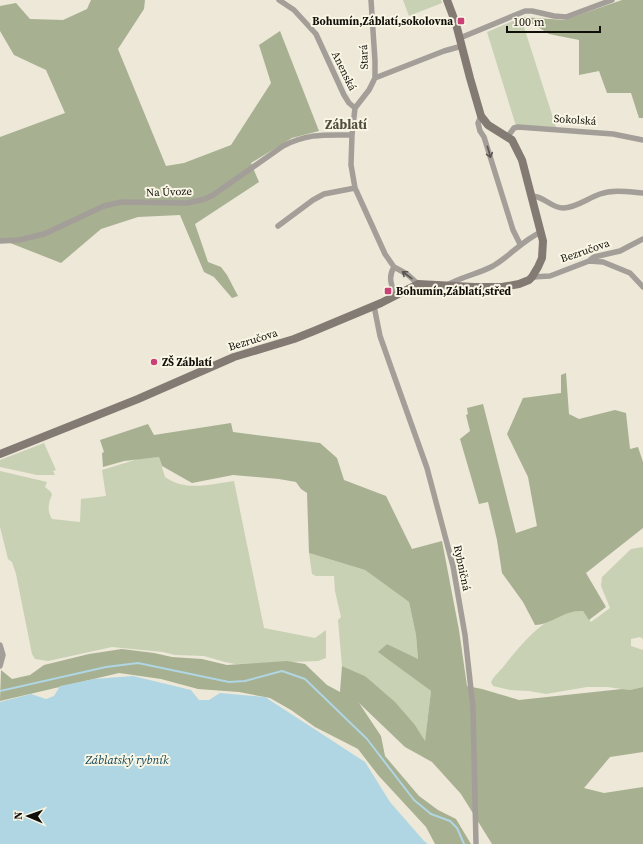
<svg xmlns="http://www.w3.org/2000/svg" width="643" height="844" font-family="'Source Serif 4',serif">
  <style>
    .green { fill: #c8d1b4 }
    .forest { fill: #a7b091 }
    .water { fill: #afd6e2 }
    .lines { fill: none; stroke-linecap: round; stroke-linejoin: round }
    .stream { stroke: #afd6e2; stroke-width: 2 }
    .street { stroke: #a49e99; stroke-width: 5.5 }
    .secondary { stroke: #837a73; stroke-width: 8 }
    .oneway { stroke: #5a5652 }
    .poi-dot { fill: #cb4077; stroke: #faf6e5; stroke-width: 1.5 }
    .labels { text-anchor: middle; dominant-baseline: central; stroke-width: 4; stroke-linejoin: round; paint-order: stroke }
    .poi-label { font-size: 11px; font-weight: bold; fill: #110f0a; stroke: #faf6e5; text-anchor: start }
    .street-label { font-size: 11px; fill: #110f0a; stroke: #faf6e5 }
    .water-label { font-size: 12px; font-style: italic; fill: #0c4452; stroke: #faf6e5 }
    .quarter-label { font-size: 13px; font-weight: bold; fill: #504c3e; stroke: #faf6e5 }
  </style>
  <rect width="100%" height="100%" fill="#ede8d8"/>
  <!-- green -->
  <path class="green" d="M403,0h38l1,3 -33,13z
    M522,17l1,7 33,103 -40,-1 -29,-94z
    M44,443l12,27 -3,1 2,4h-18l-37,-8v-7z
    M159,457l6,20c21,15 46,7 69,4l30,147 51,10 11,-8v28l-8,3 -83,3 -10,-2 -21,-6 -29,-1 -12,-3 -51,-5 -64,14 -13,-2 -3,-5 -16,-80 -4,-12 -4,-3 -8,-32v-56l47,11 -2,5 6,5 1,3c-4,8 -5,16 0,24l28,3 1,-23 25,-3 -4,-26 36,-11z
    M643,547v92l-3,-2 -9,2v7l12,4v37l-13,3 -23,-3h-20l-41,7 -17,-3 -19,-1 -17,-4 -2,-4c3,-6 9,-11 13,-16 19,-24 45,-57 79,-55l8,11 19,-14 -9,-22 1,-9 29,-28z
    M309,553l56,17 44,32 7,33 2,25 -31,-16 -8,8 52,39 -6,51 -10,-17 -50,-49 -23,-10 -4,-46 3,-3 -6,-26 -1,-15h-18l-4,-2z"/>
  <!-- forest -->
  <path class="forest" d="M91,0h54l-1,9 -26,40 48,117 18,-3 47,-18 40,-62 -12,-38 21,-14 39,100 -27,7 -41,25 8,19 -64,42 13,38 13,5 6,8 11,21 -6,2 -18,-21 -10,-5 -24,-57 -42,2 -37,12 -40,34 -61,-24v-102l65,-24 -19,-43 -32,-15 -14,-24v-25l16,-3 14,16 33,1 24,-11z
    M622,0h21v118h-4l-8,-25h-24l-8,-22 -20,4v-35l-30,-6 -27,-17 42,3z
    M566,373l3,41 10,5 36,-9 11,3 4,36 8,-2 5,15v66l-57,45 20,34 -17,13 -6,-9c-20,-1 -30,13 -48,14l-12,-23 -21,-29 -5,-33 -9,-38 -9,2 -19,-65 10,-8 -4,-16 2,-1 -1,-6 16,-4 33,129 21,-7 -9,-49 -21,-43 16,-36 38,-5v-18z
    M231,423l2,9 87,11 17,15 7,22 42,16 26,53 30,-8 17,89 8,56 15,3 37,11 103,-11 8,1 13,-3v65l-33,5 -26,31 20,5 39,-6v57h-151l-31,-50 -29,-32 -27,-15 -46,-44 22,33 4,20 34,40 19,14 18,9 15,25h-36l-9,-17 -48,-52 -20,-26 -43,-22 -24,-17 -21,-12 -31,-6 -41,-3 -37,-10 -42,-6 -119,28 1,-31 11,9 18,-4 14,-10 45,-11 33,-5 32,4 18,4 30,2 25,6 60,-4 18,3 22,21 13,7 2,-26 23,10 30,26 20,23 10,16 6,-50 -53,-39 9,-8 31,15 -2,-24 -7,-33 -44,-32 -56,-17 -2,-60 -6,-4 -5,-7 -17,-3 -46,-4 -41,8 -30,-17 -3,-9 -35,4 -21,6 -1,-14 2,-1 -4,-12 48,-16 6,11z"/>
  <!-- water -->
  <path class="water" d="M133,676l58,14 8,10h10l11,-7 45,4 100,65 25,40 34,39 4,3h-428v-142l31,-8 15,5 8,-3 6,-10 34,-7z"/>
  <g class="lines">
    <!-- stream -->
    <path class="stream" d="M0,691l106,-24 32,-4 91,19 16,-1 37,-10 23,8 62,60 47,61 17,14 19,7 7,7 7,16"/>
    <!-- street -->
    <path class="street" d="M279,0l15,10 22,24 28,61 5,8 6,5 -3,27 -1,30 4,23 30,66 9,13 13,7 11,10
      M460,38l65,-27h7l22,5 12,1 46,-17
      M375,78l69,-27 18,-5
      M355,108l14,-18 6,-12v-17l-4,-61
      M481,116l-3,7 2,8 4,6 29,93 7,14
      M508,136l6,-8 4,-1 95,7 30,6
      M532,196c12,0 19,12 31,12 13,0 25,-10 37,-14 14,-5 29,-2 43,-1
      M278,226l35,-26 11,-6 31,-6
      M0,241l19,-1 25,-6 60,-28 17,-4 66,1 18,-4 8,-4 70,-49c25,-13 42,-11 69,-11
      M589,261l14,1 27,11 13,14
      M394,267c-6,10 -3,17 1,28
      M532,277l18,-1 39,-15 5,-4 26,-6 23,-12
      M447,285c14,-8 31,-11 46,-19 17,-10 30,-26 48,-34
      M374,306l6,30 12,34 35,98 26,98 12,69 8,73 3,136
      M0,645l3,10 -3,11"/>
    <!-- secondary -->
    <path class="secondary" d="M0,454l138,-55 96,-42 60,-18 20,-8 67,-28 37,-19 56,3h28l17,-3 10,-4 3,-3 6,-10 4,-9 1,-17 -21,-81 -10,-20 -24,-15 -7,-9 -11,-38 -14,-54 -9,-24"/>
  </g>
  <!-- one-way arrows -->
  <defs><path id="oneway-shaft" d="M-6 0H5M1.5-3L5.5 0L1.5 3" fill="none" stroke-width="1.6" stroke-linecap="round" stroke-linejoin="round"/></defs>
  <g class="oneway">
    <use href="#oneway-shaft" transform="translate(489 152) rotate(74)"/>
    <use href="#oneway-shaft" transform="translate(407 275) rotate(-143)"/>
  </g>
  <!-- markers -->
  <g class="poi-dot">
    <rect x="457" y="17" width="8" height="8" rx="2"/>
    <rect x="384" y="287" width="8" height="8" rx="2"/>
    <circle cx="154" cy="362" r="4"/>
  </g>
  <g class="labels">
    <!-- poi labels -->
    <g class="poi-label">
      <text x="453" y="21" text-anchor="end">Bohumín,Záblatí,sokolovna</text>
      <text x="396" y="291">Bohumín,Záblatí,střed</text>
      <text x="162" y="362">ZŠ Záblatí</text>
    </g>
    <!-- street labels -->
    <g class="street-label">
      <text transform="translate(364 57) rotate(-92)">Stará</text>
      <text transform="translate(344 71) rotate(64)">Anenská</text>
      <text transform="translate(575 120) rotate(4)">Sokolská</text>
      <text transform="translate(169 192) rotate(-2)">Na Úvoze</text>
      <text transform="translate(585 251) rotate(-19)">Bezručova</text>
      <text transform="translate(253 340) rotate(-17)">Bezručova</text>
      <text transform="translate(462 568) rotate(78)">Rybničná</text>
    </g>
    <!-- water labels -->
    <g class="water-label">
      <text x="127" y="760">Záblatský rybník</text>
    </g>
    <!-- quarter labels -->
    <g class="quarter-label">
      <text x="346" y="124">Záblatí</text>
    </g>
  </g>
  <!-- north arrow -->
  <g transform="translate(28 816) rotate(272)" stroke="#faf6e5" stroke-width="3" paint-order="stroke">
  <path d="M0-3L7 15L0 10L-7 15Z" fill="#110f0a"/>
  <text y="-6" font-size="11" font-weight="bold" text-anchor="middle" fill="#110f0a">N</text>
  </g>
  <!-- scale -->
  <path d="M507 26v6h93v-6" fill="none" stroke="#110f0a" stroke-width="2"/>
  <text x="513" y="26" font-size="12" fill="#110f0a" stroke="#faf6e5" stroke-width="3" paint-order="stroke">100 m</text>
</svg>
